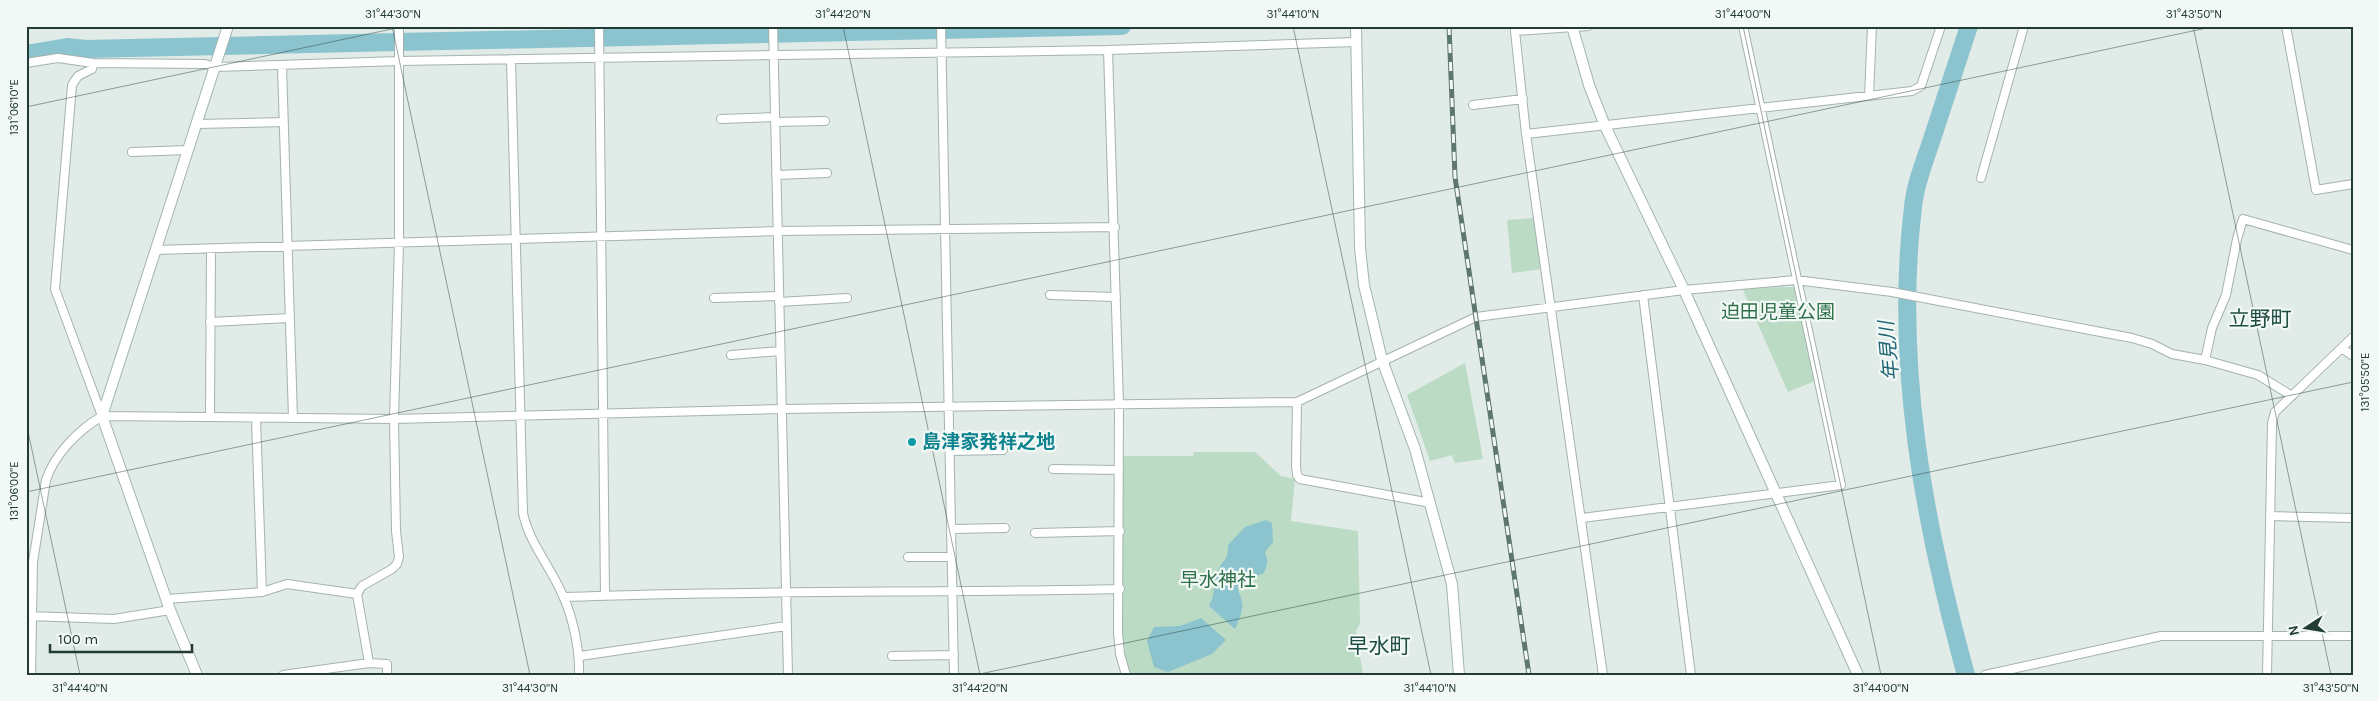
<svg xmlns="http://www.w3.org/2000/svg" width="2379" height="701" font-family="Karla,'Noto Sans JP',sans-serif">
  <style>
    .green { fill: #bbdbc4 }
    .water { fill: #8bc3ce }
    .lines { fill: none; stroke-linecap: round; stroke-linejoin: round }
    .river { stroke: #8bc3ce; stroke-width: 18 }
    .street-casing { stroke: #a4b3ae; stroke-width: 10 }
    .secondary-casing { stroke: #a0b6af; stroke-width: 12 }
    .street { stroke: #fff; stroke-width: 8 }
    .secondary { stroke: #fff; stroke-width: 10 }
    .rail-casing { stroke: #5d7670; stroke-width: 5 }
    .rail { stroke: #f1f8f5; stroke-width: 3; stroke-dasharray: 9; stroke-linecap: butt }
    .ticks { fill: none; stroke: #223b35; stroke-width: 1; stroke-opacity: 0.45 }
    .culture-dot { fill: #0f9aa8; stroke: #f1f8f5; stroke-width: 2 }
    .labels { text-anchor: middle; dominant-baseline: central; stroke-width: 4.5; stroke-linejoin: round; paint-order: stroke }
    .park-label { font-size: 19px; fill: #2e7049; stroke: #f1f8f5 }
    .culture-label { font-size: 19px; font-weight: bold; fill: #0d838f; stroke: #f1f8f5; text-anchor: start }
    .water-label { font-size: 20px; font-style: italic; fill: #1f6574; stroke: #f1f8f5 }
    .quarter-label { font-size: 21px; fill: #1f4c42; stroke: #f1f8f5 }
    .neatline { fill: none; stroke: #223b35; stroke-width: 2 }
    .ticks-label { font-size: 12px; text-anchor: middle; fill: #223b35 }
  </style>
  <rect width="100%" height="100%" fill="#e1ebe7"/>
  <!-- green -->
  <path class="green" d="M1536,218l7,51 -31,4 -5,-53z
    M1794,287l21,94 -27,11 -46,-104z
    M1465,363l18,96 -28,4 -3,-8 -22,6 -23,-66z
    M1194,452h61l26,24 14,3 -4,42 67,10 2,93 -4,6 7,45h-234l-6,-21 2,-3 -4,-29 1,-166h71z"/>
  <!-- water -->
  <path class="water" d="M1266,520l6,3 1,19 -8,10c4,9 2,14 -2,22l-23,5c-7,10 4,17 2,30 -1,7 -4,14 -7,20l-26,-23c7,-14 4,-24 9,-35 5,-13 10,-8 10,-26l17,-18z
    M1201,618l25,22 -14,14 -44,18 -14,-5 -7,-26 7,-14 26,-1z"/>
  <g class="lines">
    <!-- river -->
    <path class="river" d="M26,54l41,-7 19,2 1036,-23
      M1966,675c-42,-152 -72,-310 -53,-468 2,-22 11,-44 18,-65 13,-39 25,-77 38,-116"/>
    <!-- street casing -->
    <g class="street-casing">
      <path id="street" d="M599,26l6,569
        M773,26l15,649
        M941,26l13,649
        M1588,26l-73,5 11,103 77,541
        M2286,26l30,164 37,-6
        M1108,50l11,354 -1,229 2,21 6,21
        M511,60l12,453c6,30 28,54 40,83 10,21 17,55 16,79
        M26,63l32,-5 35,5 112,1 10,3 184,-6 709,-11 248,-8
        M93,63l-1,6 -14,7 -6,9 -17,204 47,127
        M282,66l11,352
        M1869,96l3,-70
        M1473,105l50,-6
        M721,119l54,-2
        M775,122l50,-1
        M197,124l86,-2
        M1526,134l386,-43 9,-5 20,-60
        M132,152l56,-2
        M776,175l51,-2
        M1981,178l43,-152
        M156,250l621,-19 338,-4
        M1050,295l66,2
        M1643,295l48,380
        M714,298l65,-2
        M779,302l68,-4
        M210,322l80,-4
        M2343,349l10,7
        M731,355l49,-4
        M2205,360l7,-32 14,-33 11,-56 6,-20 110,31
        M1297,402l-1,63 1,10 3,4 131,24
        M210,417l1,-168
        M256,418l6,174 25,-8 70,10
        M950,451l53,-1
        M1053,469l66,1
        M2270,516l83,2
        M1582,518l259,-33 -98,-459
        M952,529l53,-1
        M1035,533l85,-2
        M908,557h44
        M564,597c185,-7 371,-4 556,-8
        M167,599l95,-7
        M28,616l86,3 56,-9
        M580,656l206,-30
        M892,656l62,-1
        M369,663l-12,-69 5,-8 30,-17 5,-5 2,-7 -3,-26 -2,-112 5,-176v-217
        M31,675l2,-113 13,-82c9,-27 33,-50 56,-64l292,3 387,-10 516,-7 179,-85 208,-27 112,-10 96,12 240,46 20,6 20,10 33,6 53,15 34,21
        M283,675l86,-12 18,1v11
        M1985,675l176,-39h192
        M2267,675l5,-252 3,-11 78,-75"/>
    </g>
    <!-- secondary casing -->
    <g class="secondary-casing">
      <path id="secondary" d="M1356,26l4,222 4,37 18,75 33,89 37,135 7,91
        M1572,26l17,59 16,41 79,164 174,385
        M197,675l-27,-65 -68,-194 126,-390"/>
    </g>
    <!-- street -->
    <use href="#street" class="street"/>
    <!-- secondary -->
    <use href="#secondary" class="secondary"/>
    <!-- rail casing -->
    <g class="rail-casing">
      <path id="rail" d="M1449,26l6,151 74,498"/>
    </g>
    <!-- rail -->
    <use href="#rail" class="rail"/>
  </g>
  <!-- ticks -->
  <path class="ticks" d="M392,26l138,649M843,26l137,649M1293,26l138,649M1743,26l138,649M2193,26l138,649M26,107l380,-81M26,422l54,253M26,492l2190,-466M975,675l1378,-293"/>
  <!-- markers -->
  <circle class="culture-dot" cx="912" cy="442" r="5"/>
  <g class="labels">
    <!-- park labels -->
    <g class="park-label">
      <text x="1778" y="312">迫田児童公園</text>
      <text x="1218" y="580">早水神社</text>
    </g>
    <!-- culture labels -->
    <g class="culture-label">
      <text x="922" y="442">島津家発祥之地</text>
    </g>
    <!-- water labels -->
    <g class="water-label">
      <text transform="translate(1889 351) rotate(-95)">年見川</text>
    </g>
    <!-- quarter labels -->
    <g class="quarter-label">
      <text x="2260" y="319">立野町</text>
      <text x="1379" y="646">早水町</text>
    </g>
  </g>
  <!-- border -->
  <rect width="2379" height="701" fill="none" stroke="#f1f8f5" stroke-width="55"/>
  <!-- north arrow -->
  <g transform="translate(2306 628) rotate(258)" stroke="#f1f8f5" stroke-width="4" paint-order="stroke">
  <path d="M0-4L9 19L0 12L-9 19Z" fill="#223b35"/>
  <text y="-8" font-size="14" font-weight="bold" text-anchor="middle" fill="#223b35">N</text>
  </g>
  <!-- scale -->
  <path d="M50 644v8h142v-8" fill="none" stroke="#223b35" stroke-width="2.5"/>
  <text x="58" y="644" font-size="15" fill="#223b35" stroke="#f1f8f5" stroke-width="4" paint-order="stroke">100 m</text>
  <rect x="28" y="28" width="2324" height="646" class="neatline"/>
  <g class="ticks-label">
    <text x="393" y="18">31°44'30"N</text>
    <text x="843" y="18">31°44'20"N</text>
    <text x="1293" y="18">31°44'10"N</text>
    <text x="1743" y="18">31°44'00"N</text>
    <text x="2194" y="18">31°43'50"N</text>
    <text transform="translate(14 107) rotate(-90)" y="4">131°06'10"E</text>
    <text transform="translate(2365 382) rotate(-90)" y="4">131°05'50"E</text>
    <text transform="translate(14 491) rotate(-90)" y="4">131°06'00"E</text>
    <text x="80" y="692">31°44'40"N</text>
    <text x="530" y="692">31°44'30"N</text>
    <text x="980" y="692">31°44'20"N</text>
    <text x="1430" y="692">31°44'10"N</text>
    <text x="1881" y="692">31°44'00"N</text>
    <text x="2331" y="692">31°43'50"N</text>
  </g>
</svg>
